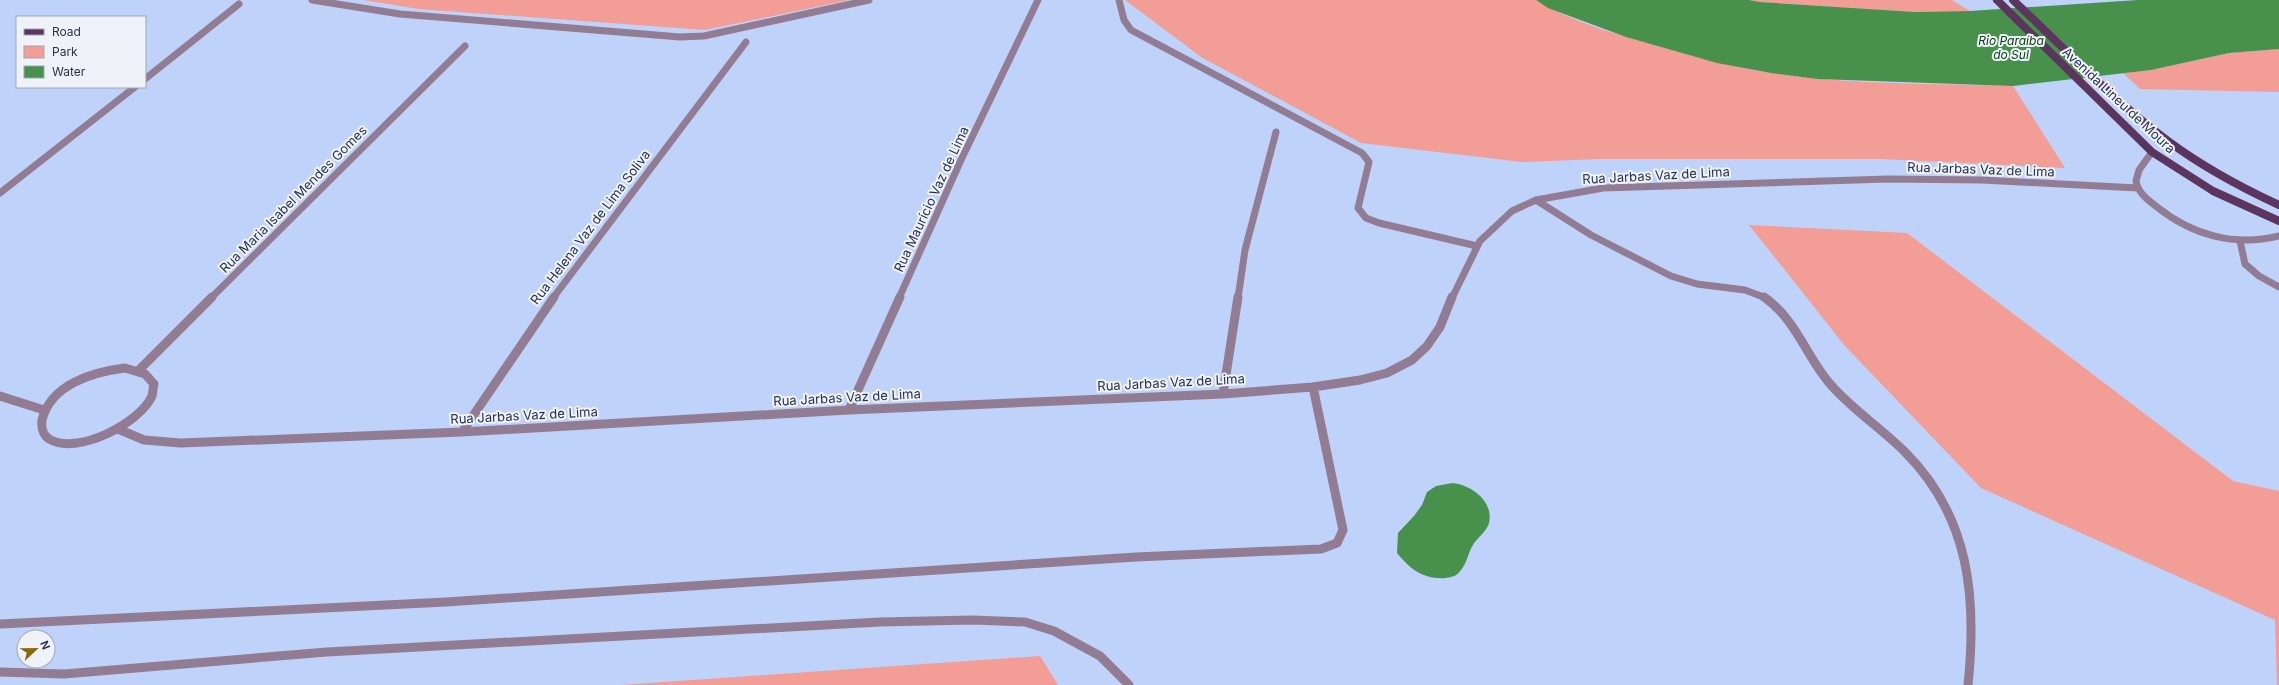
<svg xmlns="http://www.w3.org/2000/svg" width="2279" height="685" font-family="Inter,sans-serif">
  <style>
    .green { fill: #f29d95 }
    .water { fill: #48914d }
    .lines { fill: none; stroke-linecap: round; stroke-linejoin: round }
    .service { stroke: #927c93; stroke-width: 7 }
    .minor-far1 { stroke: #927c93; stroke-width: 7 }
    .minor { stroke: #927c93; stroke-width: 9 }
    .primary { stroke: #5c355e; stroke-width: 8 }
    .labels { text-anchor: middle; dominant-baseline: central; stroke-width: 4; stroke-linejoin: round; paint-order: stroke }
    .far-water-label { font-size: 12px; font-style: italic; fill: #0a4012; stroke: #eff3f9 }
    .street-label { font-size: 13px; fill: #27334c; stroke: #eff3f9 }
  </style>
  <rect width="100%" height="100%" fill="#bfd2f9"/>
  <!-- green -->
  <path class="green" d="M363,0h486l-144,30 -286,-21z
    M1125,0h411c30,19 78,34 112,43 41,12 82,24 124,30 79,12 161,10 241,13l52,82 -185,-9h-281l-77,3 -161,-19 -160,-86z
    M1749,0h203l18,11 -56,1 -154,-10z
    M2279,49v43l-139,-3 -17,-16 28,-3 78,-17z
    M1749,225l158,8 326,248 46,10v194h-2l-2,-65 -294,-132 -136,-142z
    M1040,656l18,29h-437z"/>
  <!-- water -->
  <path class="water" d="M1536,0h213l11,2 155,10 55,-1 168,-11h141v49l-50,4 -78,17 -138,16 -195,-7 -47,-6 -54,-10 -91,-26 -78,-29z
    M1453,483c18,2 41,18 36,40 -2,8 -12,15 -16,22 -5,8 -6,18 -12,25 -4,6 -9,7 -15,8 -22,2 -36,-9 -49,-25l1,-20 16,-17 8,-11 5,-13 9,-6z"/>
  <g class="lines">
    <!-- service -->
    <path class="service" d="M2240,241l5,23 14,12 20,11"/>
    <!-- minor-far1 -->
    <path class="minor-far1" d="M312,0l88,14 280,23 24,-1 165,-36
      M1119,0l5,20 7,10 231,123 7,9 -11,46 8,10 13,5 98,23
      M145,79l94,-75
      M2152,152l-13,18 -3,11c2,12 12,19 21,26 35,28 78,40 122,29
      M0,193l135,-106
      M1536,200l55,35 80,41 26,8 48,6 21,8
      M211,298l254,-252
      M553,298l193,-256
      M899,298l62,-138 77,-160
      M1238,298l7,-48 31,-118
      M1452,298l28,-57 32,-30 24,-11 67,-12 285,-9 94,1 156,8"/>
    <!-- minor -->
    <path class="minor" d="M1764,297c33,23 42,60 67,88 22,25 51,44 74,67 65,65 72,146 63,233
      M125,368l20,6 9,10c-1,3 -1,8 -2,12 -12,27 -75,60 -103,43 -6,-4 -8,-12 -7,-19 9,-36 51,-48 83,-52z
      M139,370l73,-73
      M1223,394l15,-97
      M0,396l44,14
      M849,410l51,-113
      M118,429l26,11 37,3 281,-11 387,-22 374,-16 90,-7 47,-7 27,-7 25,-13 15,-14 13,-19 12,-30
      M462,432l92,-135
      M0,624l446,-22 690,-45 185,-8 16,-6 6,-13 -30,-143
      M0,672l64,2 263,-22 553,-30 93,-2 52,2 29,9 46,25 29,29"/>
    <!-- primary -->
    <path class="primary" d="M1997,0l155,152 61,39 66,30
      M2013,0c51,48 99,99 155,141 35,26 72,46 111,64"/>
  </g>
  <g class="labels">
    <!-- far-water labels -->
    <g class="far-water-label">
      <text x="2011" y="40">Rio Paraíba<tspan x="2011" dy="14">do Sul</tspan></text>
    </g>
    <!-- street labels -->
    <g class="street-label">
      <text transform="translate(2119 100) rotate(43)">Avenida Lineu de Moura</text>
      <text transform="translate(1981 169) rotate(2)">Rua Jarbas Vaz de Lima</text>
      <text transform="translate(1656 175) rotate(-3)">Rua Jarbas Vaz de Lima</text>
      <text transform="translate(293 199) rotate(-45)">Rua Maria Isabel Mendes Gomes</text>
      <text transform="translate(931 199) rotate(-65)">Rua Maurício Vaz de Lima</text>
      <text transform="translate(590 227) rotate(-53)">Rua Helena Vaz de Lima Soliva</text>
      <text transform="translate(1171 382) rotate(-3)">Rua Jarbas Vaz de Lima</text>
      <text transform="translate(847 397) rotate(-3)">Rua Jarbas Vaz de Lima</text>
      <text transform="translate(524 415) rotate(-3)">Rua Jarbas Vaz de Lima</text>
    </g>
  </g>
  <!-- legend -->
  <rect x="16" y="16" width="130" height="72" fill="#eff3f9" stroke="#9fa6b4"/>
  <rect x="24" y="29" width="20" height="6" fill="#5c355e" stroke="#9fa6b4"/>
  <text x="52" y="36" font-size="12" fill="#27334c">Road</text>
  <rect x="24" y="46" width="20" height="12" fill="#f29d95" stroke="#9fa6b4"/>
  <text x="52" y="56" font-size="12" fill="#27334c">Park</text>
  <rect x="24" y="66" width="20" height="12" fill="#48914d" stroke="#9fa6b4"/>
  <text x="52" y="76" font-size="12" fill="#27334c">Water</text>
  <!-- north arrow -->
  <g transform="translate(36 649) rotate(68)"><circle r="19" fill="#eff3f9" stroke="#9fa6b4"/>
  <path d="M0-3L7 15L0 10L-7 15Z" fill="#8b6909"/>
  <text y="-6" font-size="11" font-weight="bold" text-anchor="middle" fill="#27334c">N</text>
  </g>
</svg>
